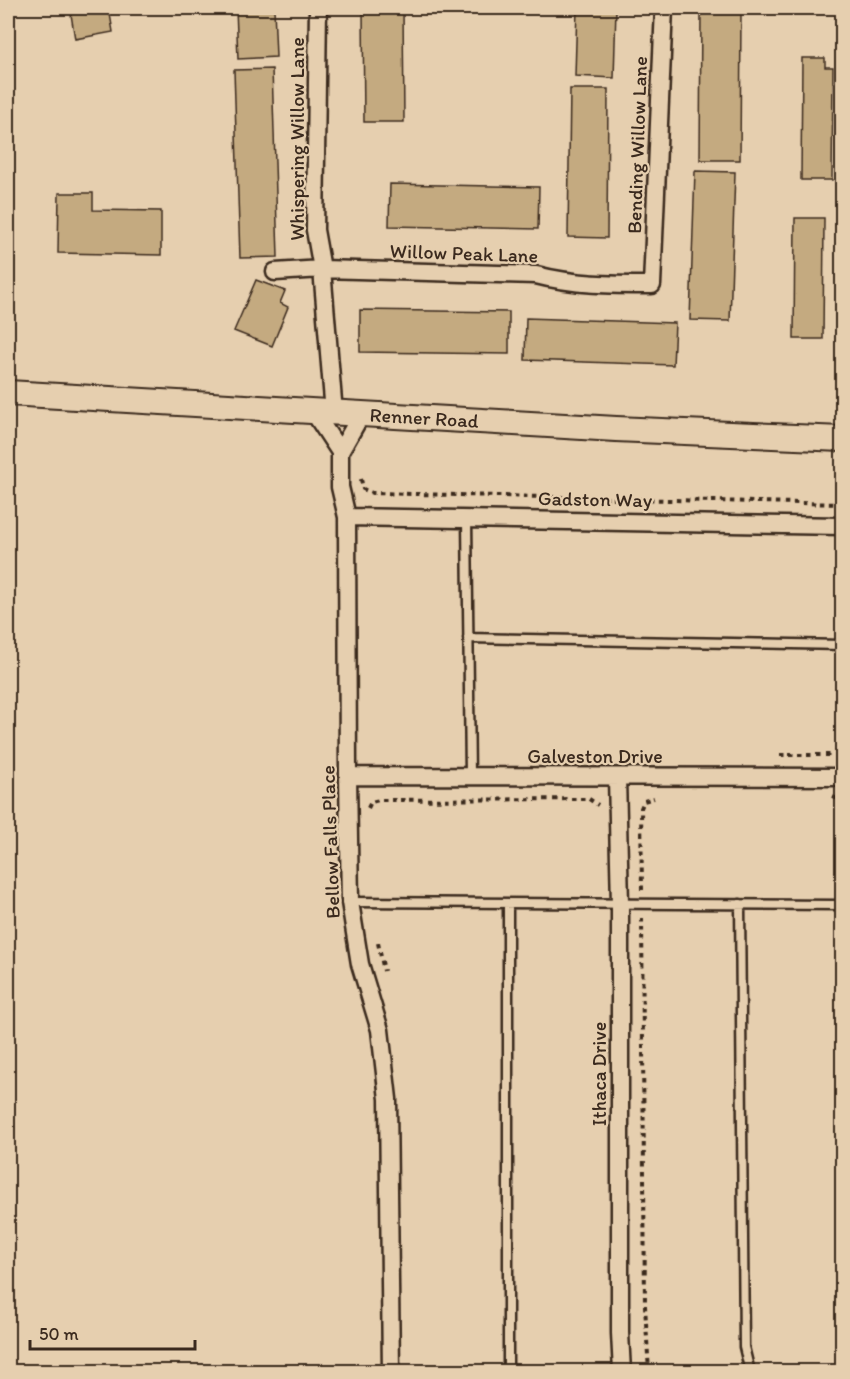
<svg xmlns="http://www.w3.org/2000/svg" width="850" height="1379" font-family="Itim,sans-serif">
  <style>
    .building { fill: #c4aa80; stroke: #3b2a1e; stroke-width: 1.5 }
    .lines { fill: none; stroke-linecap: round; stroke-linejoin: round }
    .service-casing { stroke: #3b2a1e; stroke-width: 13 }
    .minor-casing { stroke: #3b2a1e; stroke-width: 21 }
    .secondary-casing { stroke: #3b2a1e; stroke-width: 28 }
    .path { stroke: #3b2a1e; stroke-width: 4; stroke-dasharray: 4.5 4.5; stroke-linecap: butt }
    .service { stroke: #e6cfaf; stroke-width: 8 }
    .minor { stroke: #e6cfaf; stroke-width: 16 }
    .secondary { stroke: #e6cfaf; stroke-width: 24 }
    .labels { text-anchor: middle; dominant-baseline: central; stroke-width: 4.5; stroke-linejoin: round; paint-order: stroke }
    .street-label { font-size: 20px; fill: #3b2a1e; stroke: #e6cfaf }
  </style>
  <rect width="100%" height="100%" fill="#e6cfaf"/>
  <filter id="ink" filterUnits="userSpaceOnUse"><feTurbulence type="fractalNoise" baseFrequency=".0167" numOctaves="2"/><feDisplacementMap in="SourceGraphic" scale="12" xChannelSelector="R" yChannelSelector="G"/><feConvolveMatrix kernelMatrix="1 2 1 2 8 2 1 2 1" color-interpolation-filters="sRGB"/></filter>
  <g filter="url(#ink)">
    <!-- building -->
    <path class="building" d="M70,8h39l4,24 -38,7z
      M236,8h38l2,49 -38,2z
      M363,8h40l1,114h-40z
      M577,8h39l-2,70 -39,-2z
      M701,11h40l-1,149h-40z
      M802,58h23v9h8l-1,113h-31z
      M272,69l6,188 -38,1 -6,-188z
      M570,89h38l-1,149 -39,-1z
      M695,171l40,1 -5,149 -40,-1z
      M390,184l149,3 -1,42 -149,-3z
      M59,193h34v17l68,1v44l-103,-2z
      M795,218h29l-1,121h-29z
      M256,280l29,11 -5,12 8,4 -16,39 -38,-15z
      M360,310l149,2v42l-149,-2z
      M526,318l149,5 -2,42 -148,-5z"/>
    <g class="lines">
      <!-- service casing -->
      <g class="service-casing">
        <path id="service" d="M467,519l3,257
          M468,638l374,7
          M350,902l492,3
          M508,904v468
          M740,904l4,443 6,25"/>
      </g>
      <!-- minor casing -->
      <g class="minor-casing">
        <path id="minor" d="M318,8l-3,222 7,39 12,144
          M275,272l47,-3 214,6c38,10 77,10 116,10l12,-277
          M313,411l27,41
          M361,415l-21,37v35l7,30 1,259 2,126 10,62 20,66 8,69 3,273
          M347,517l495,9
          M348,776l494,1
          M617,777l3,127v429l2,39"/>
      </g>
      <!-- secondary casing -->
      <g class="secondary-casing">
        <g id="secondary">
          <path id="s1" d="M8,393l608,36 226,10"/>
        </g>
      </g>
      <!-- path -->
      <path class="path" d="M361,479l2,10 9,4 470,11
        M780,755h62
        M833,797l7,3 2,6
        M368,808l3,-6 8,-2 210,-1 9,6
        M642,890l-1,-82 3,-7 10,-3
        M642,918l3,388 4,66
        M378,943l6,28"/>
      <!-- service -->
      <use href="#service" class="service"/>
      <!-- minor -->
      <use href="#minor" class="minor"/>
      <!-- secondary -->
      <use href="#secondary" class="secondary"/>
    </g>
  </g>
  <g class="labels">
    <!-- street labels -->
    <g class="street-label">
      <text transform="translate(297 139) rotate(-90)">Whispering Willow Lane</text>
      <text transform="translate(637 145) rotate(-88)">Bending Willow Lane</text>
      <text transform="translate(464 253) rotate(2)">Willow Peak Lane</text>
      <text stroke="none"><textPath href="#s1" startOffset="417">Renner Road</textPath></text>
      <text transform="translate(595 499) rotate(1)">Gadston Way</text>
      <text x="595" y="756">Galveston Drive</text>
      <text transform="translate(330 842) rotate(-92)">Bellow Falls Place</text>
      <text transform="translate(599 1074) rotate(-90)">Ithaca Drive</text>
    </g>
  </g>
  <!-- margin -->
  <rect width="850" height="1379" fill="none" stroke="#e6cfaf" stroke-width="30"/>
  <rect x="15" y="15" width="820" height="1349" fill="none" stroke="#3b2a1e" stroke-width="2" filter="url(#ink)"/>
  <!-- scale -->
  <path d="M30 1340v9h165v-9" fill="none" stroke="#3b2a1e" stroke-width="3"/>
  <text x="39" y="1340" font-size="18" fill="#3b2a1e" stroke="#e6cfaf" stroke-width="4.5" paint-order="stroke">50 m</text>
</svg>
